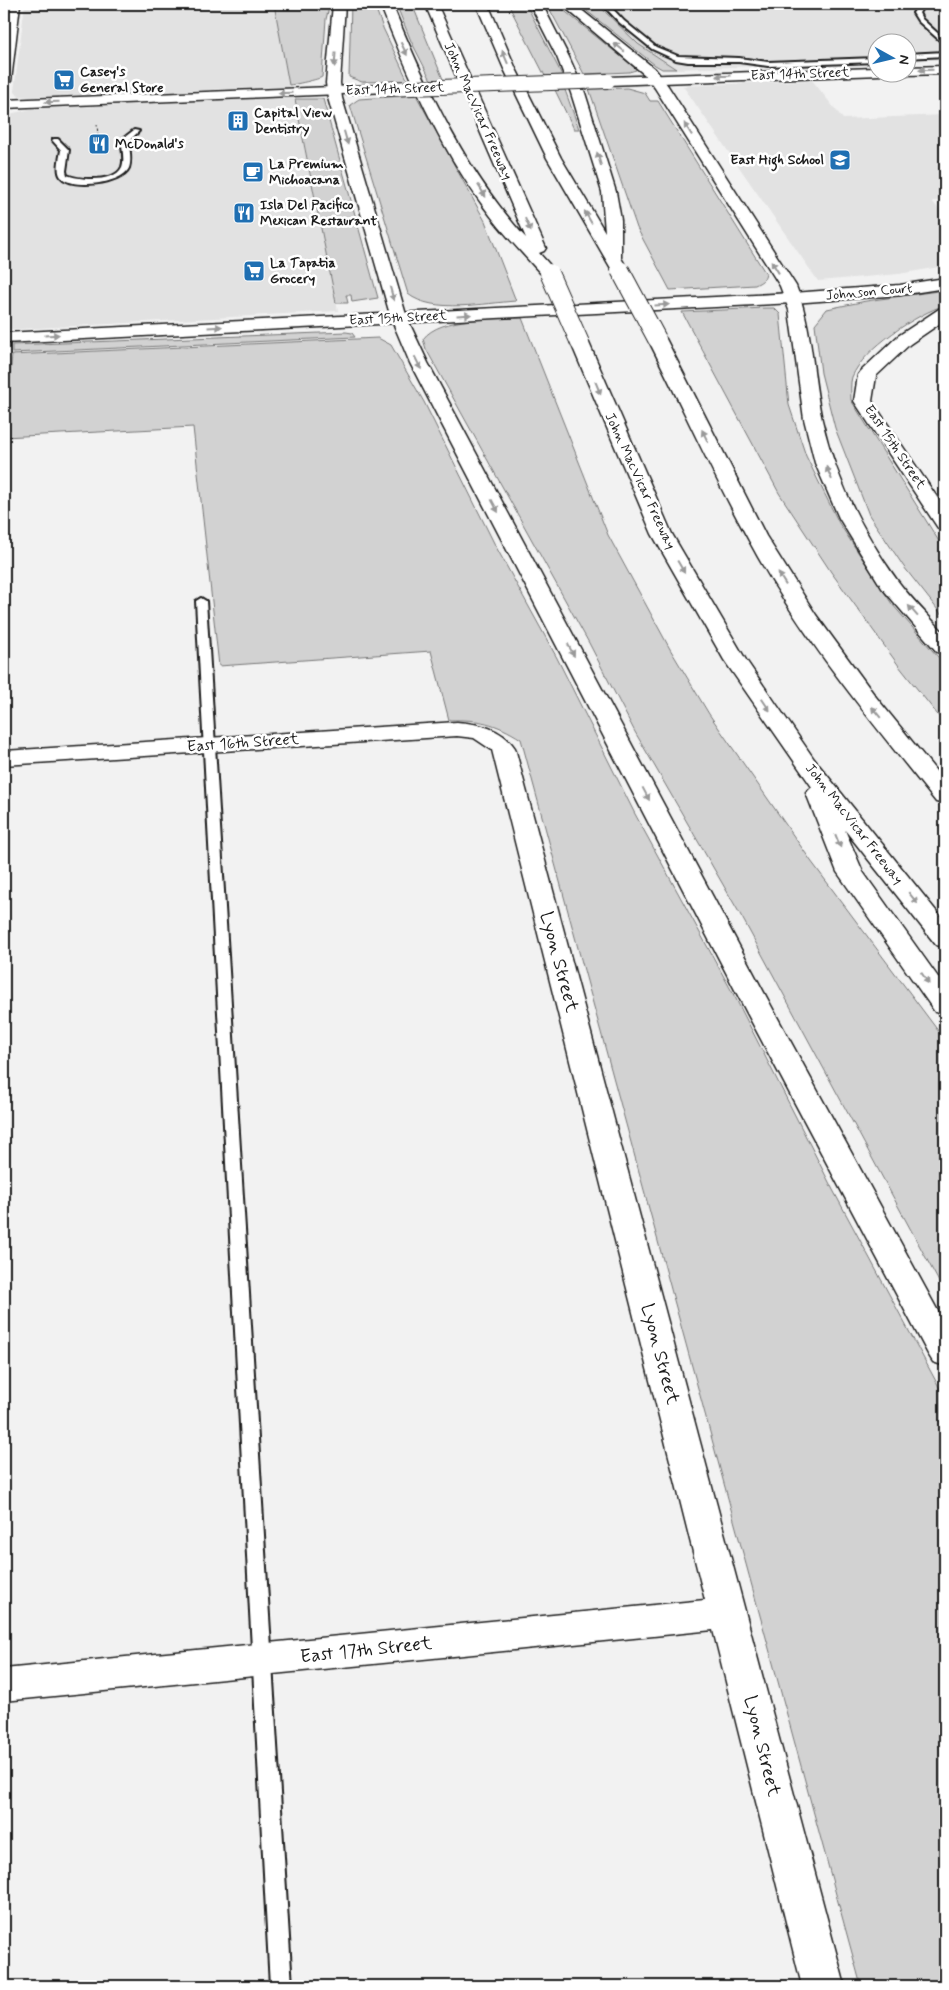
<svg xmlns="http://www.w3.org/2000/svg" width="949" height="1990" font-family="Mynerve,sans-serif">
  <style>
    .built { fill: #e2e2e2 }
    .green { fill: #d2d2d2; stroke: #777 }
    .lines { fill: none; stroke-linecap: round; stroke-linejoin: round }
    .service-casing { stroke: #1c1c1c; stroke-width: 4 }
    .minor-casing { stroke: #1c1c1c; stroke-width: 3 }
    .primary-casing { stroke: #1c1c1c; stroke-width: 3 }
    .motorway-casing { stroke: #1c1c1c; stroke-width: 3 }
    .path { stroke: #1c1c1c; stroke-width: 1; stroke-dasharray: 2.5 2; stroke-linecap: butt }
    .service { fill: #fff; fill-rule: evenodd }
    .minor { fill: #fff; fill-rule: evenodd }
    .primary { fill: #fff; fill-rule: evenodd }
    .motorway { fill: #fff; fill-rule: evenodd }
    .primary-bridge-casing { stroke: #1c1c1c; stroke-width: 16; stroke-linecap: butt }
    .motorway-bridge-casing { stroke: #1c1c1c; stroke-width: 20; stroke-linecap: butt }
    .primary-bridge { stroke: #fff; stroke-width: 14 }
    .motorway-bridge { stroke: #fff; stroke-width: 18 }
    .oneway { fill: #999 }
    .labels { text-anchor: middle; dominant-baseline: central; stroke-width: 5; stroke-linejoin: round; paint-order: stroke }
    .far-poi-label { font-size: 14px; font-weight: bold; fill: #1c1c1c; stroke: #fff; text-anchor: start }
    .far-street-label { font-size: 14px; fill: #1c1c1c; stroke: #fff }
    .street-label { font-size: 16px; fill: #1c1c1c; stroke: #fff }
    .near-street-label { font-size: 19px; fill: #1c1c1c; stroke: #fff }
  </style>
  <rect width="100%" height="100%" fill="#f2f2f2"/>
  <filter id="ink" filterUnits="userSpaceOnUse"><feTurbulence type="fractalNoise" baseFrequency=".02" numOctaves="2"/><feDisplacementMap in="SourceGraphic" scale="10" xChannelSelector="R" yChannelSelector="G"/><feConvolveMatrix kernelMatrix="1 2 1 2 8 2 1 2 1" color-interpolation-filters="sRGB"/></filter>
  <g filter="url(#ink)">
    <!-- built -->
    <path class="built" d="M25,4h249l15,83 -255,10 -15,-1 -5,-5z
      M597,4h348v55l-38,2 -1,-19h-30v20l-200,7 -38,-25z
      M812,80l31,39 102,-4v86h-13l13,16v49l-46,8 -81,7 -135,-195z
      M294,97l44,214 -334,19v-152l8,-63 2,-2 17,-4z"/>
    <!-- green -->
    <path class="green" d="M274,4h56l-4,15 -4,58c-2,2 -29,8 -33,8z
      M351,4h23l9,24 25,53 -46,1 -13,-5z
      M396,4h16l31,75 -12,1 -20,-39z
      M508,4h18l36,71 -17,1z
      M547,4h9l79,64 1,2 -7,2 -45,2z
      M578,4h19l41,40 38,25h-14l-7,-4z
      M627,88l18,5 5,8h8l108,173c-1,6 -5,8 -11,11l-85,5 -33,-62 -48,-139z
      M555,90h10l14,39h-5z
      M416,95l69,126 31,80c-31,2 -83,13 -108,-7l-58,-189 9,-6z
      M323,99l55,199 -26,4 -1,-7h-5l2,8h-12l-41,-204z
      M945,290v15c-28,9 -81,43 -93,72 -2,6 -1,16 -1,23l94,151v68l-41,-52 -35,-52 -34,-87 -14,-55 -6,-49 12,-15 39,-8z
      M765,308h9l6,6 9,91 17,51 33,67 53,81 53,61v59l-46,-58 -68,-94 -52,-79 -97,-181z
      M522,318l86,217 62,114 39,65 102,147 134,179v253l-201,-372 -109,-189 -46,-89 -163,-294 -3,-10c17,-23 73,-20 99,-21z
      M346,332l6,1 3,4 -343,16v-8z
      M378,338l13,7 33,57 71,143 62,113 78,156 101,185 97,191 112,208v588h-84l-340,-1247c-25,-16 -43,-20 -72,-19l-18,-69 -212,15 -26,-239 -189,10 8,-82z"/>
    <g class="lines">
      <!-- service casing -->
      <g class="service-casing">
        <path id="service" d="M602,4h6l16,17 32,26 22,9 61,2 29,4 108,-4v4l-108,4 -29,-4h-51l-12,-2 -24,-11 -32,-26z
          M929,4l-6,3 -4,6 3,6 23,21v5l-27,-24 -5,-8 6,-8z
          M945,52v4l-39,2v-4z
          M134,130l5,1 -10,10c0,8 3,19 0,27 -7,16 -57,22 -68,9 -5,-6 -1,-20 0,-27l-9,-10 2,-1h4l11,11 -3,21 1,4c12,5 48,8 55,-8 3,-8 0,-19 -1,-27z
          M201,598l5,3 86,1385h-22l-74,-1385z"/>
      </g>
      <!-- minor casing -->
      <g class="minor-casing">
        <path id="minor" d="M8,4h12l-9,77 -7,4v-50z
          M945,308v12l-35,24 -34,32 -4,25 73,108v21l-7,-2 -84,-127 4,-26 3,-4 37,-35 41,-27z
          M457,722c23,2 44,6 58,26l330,1238h-43l-89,-356 -709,71v-32l701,-69 -213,-850 -18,-12 -17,-2 -453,29v-14z"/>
      </g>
      <!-- primary casing -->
      <g class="primary-casing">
        <path id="primary" d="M945,66v8l-39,1 -5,-3h5v-5z
          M876,68v4h6l-1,3 -273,10 -7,-4 7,-4z
          M384,85l5,1 2,3 -2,3 -385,16v-8z
          M945,278v10l-45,7 -107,8 -789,40v-10l789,-40 107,-8z"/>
      </g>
      <!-- motorway casing -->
      <g class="motorway-casing">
        <path id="motorway" d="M333,4h12l-5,79 2,15 65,220 21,45 347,650 170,311v42l-12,-4 -5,-8 -181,-341 -337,-650 -19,-45 -63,-220 -2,-15z
          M380,4h12c34,83 73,167 134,234l-101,-234h12l109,244 -2,3 -5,2 18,20 -2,3h-12c-20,-22 -41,-44 -59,-69 -45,-61 -76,-133 -104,-203z
          M476,4h12l28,65 45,89 44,74 -3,-40 -31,-99 -14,-36 -27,-53h12l27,53 16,36 31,99 5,28v38l7,12 -2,3h-12l-2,-3 -65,-112 -43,-89z
          M561,4h13l81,65 13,17 128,200c17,43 16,89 26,134 13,57 41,113 75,160 14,19 32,36 48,54v20l-8,-2 -55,-64 -43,-70 -24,-55 -11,-44 -15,-109 -9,-24 -125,-198 -10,-13z
          M657,334l6,1 3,4 100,197 50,79 60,82 69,85v22l-9,-2c-68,-85 -139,-170 -190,-267 -35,-64 -65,-131 -98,-196l3,-4z
          M580,338l6,1 3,4 83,191 74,126 68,99 131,163v25l-9,-2 -91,-115 18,42 82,115v27l-10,-2 -98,-140 -31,-79 6,-6 -88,-127 -72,-126 -81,-191 3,-4z"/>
      </g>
      <!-- path -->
      <path class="path" d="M97,124l1,12"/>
      <!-- service -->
      <use href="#service" class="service"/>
      <!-- minor -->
      <use href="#minor" class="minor"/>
      <!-- primary -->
      <use href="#primary" class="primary"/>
      <!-- motorway -->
      <use href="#motorway" class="motorway"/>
      <!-- primary-bridge casing -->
      <g class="primary-bridge-casing">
        <path id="primary-bridge" d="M384,89l224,-8"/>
      </g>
      <!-- motorway-bridge casing -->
      <g class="motorway-bridge-casing">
        <path id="motorway-bridge" d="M620,270l37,69
          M549,273l31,70"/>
      </g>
      <!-- primary-bridge -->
      <use href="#primary-bridge" class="primary-bridge"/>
      <!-- motorway-bridge -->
      <use href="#motorway-bridge" class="motorway-bridge"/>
    </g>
    <!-- one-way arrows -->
    <defs><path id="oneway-solid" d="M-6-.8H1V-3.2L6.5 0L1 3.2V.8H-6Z" transform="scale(1.25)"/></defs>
    <g class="oneway">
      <use href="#oneway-solid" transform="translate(619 47) rotate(-141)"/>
      <use href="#oneway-solid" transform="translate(404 49) rotate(64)"/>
      <use href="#oneway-solid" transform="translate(505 57) rotate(-113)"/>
      <use href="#oneway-solid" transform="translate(335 60) rotate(94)"/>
      <use href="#oneway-solid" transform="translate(926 70) rotate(178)"/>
      <use href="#oneway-solid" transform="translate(723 76) rotate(178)"/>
      <use href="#oneway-solid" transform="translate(285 93) rotate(178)"/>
      <use href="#oneway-solid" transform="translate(52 102) rotate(178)"/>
      <use href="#oneway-solid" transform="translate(688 129) rotate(-122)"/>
      <use href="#oneway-solid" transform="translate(346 138) rotate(74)"/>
      <use href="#oneway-solid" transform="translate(599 159) rotate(-107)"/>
      <use href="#oneway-solid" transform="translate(482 191) rotate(58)"/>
      <use href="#oneway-solid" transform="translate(588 217) rotate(-120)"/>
      <use href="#oneway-solid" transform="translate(528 225) rotate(66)"/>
      <use href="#oneway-solid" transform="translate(775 267) rotate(-122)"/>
      <use href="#oneway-solid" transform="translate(392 294) rotate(74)"/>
      <use href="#oneway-solid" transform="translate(662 305) rotate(-3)"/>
      <use href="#oneway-solid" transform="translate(464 315) rotate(-3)"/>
      <use href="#oneway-solid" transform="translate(215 327) rotate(-3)"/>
      <use href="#oneway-solid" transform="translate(52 335) rotate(-3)"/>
      <use href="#oneway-solid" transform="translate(418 363) rotate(63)"/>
      <use href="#oneway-solid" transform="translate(598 388) rotate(68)"/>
      <use href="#oneway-solid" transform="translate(705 436) rotate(-116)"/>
      <use href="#oneway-solid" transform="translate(829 473) rotate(-113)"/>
      <use href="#oneway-solid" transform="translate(495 506) rotate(62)"/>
      <use href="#oneway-solid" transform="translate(681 567) rotate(60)"/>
      <use href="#oneway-solid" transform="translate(782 579) rotate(-122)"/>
      <use href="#oneway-solid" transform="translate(913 611) rotate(-131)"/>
      <use href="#oneway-solid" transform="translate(571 650) rotate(62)"/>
      <use href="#oneway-solid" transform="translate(766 705) rotate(56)"/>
      <use href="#oneway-solid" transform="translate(876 712) rotate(-129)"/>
      <use href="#oneway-solid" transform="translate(646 794) rotate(62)"/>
      <use href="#oneway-solid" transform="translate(838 841) rotate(68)"/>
      <use href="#oneway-solid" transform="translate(913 898) rotate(51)"/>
      <use href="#oneway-solid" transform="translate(925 978) rotate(55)"/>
    </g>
  </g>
  <!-- icons -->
  <defs>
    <g id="supermarket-square" transform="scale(1.125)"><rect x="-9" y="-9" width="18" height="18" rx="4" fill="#1f6fb2" stroke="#fff"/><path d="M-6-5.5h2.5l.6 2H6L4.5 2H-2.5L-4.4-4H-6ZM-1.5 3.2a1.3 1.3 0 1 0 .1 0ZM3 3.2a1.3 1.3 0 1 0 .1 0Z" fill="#fff"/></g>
    <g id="building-square" transform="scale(1.125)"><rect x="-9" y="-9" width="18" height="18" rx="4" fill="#1f6fb2" stroke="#fff"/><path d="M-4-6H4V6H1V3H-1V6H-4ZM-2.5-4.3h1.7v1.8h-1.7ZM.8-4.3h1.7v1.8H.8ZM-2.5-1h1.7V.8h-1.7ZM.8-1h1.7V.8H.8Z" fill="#fff"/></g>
    <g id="restaurant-square" transform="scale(1.125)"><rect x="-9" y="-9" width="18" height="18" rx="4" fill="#1f6fb2" stroke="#fff"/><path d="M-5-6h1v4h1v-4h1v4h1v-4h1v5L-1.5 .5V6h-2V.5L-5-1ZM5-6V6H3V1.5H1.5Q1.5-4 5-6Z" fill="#fff"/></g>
    <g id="school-square" transform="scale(1.125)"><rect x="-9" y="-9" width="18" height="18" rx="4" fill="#1f6fb2" stroke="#fff"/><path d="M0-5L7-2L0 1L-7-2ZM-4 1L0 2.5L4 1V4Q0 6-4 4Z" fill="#fff"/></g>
    <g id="cafe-square" transform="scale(1.125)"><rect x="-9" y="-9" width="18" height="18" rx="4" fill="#1f6fb2" stroke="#fff"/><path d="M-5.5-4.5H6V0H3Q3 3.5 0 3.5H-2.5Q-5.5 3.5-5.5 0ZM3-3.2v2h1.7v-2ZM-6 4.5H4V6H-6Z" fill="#fff"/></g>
  </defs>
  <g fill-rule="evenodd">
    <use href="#supermarket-square" x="64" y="80"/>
    <use href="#building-square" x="238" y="121"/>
    <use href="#restaurant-square" x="99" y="144"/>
    <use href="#school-square" x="840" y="160"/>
    <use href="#cafe-square" x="253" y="172"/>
    <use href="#restaurant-square" x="244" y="213"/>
    <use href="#supermarket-square" x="254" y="271"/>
  </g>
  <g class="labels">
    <!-- far-poi labels -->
    <g class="far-poi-label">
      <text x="80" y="72">Casey's<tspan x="80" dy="16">General Store</tspan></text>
      <text x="254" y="113">Capital View<tspan x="254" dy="16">Dentistry</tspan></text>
      <text x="115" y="144">McDonald's</text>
      <text x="824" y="160" text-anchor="end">East High School</text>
      <text x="269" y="164">La Premium<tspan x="269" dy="16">Michoacana</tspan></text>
      <text x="260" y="205">Isla Del Pacifico<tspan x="260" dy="16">Mexican Restaurant</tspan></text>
      <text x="270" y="263">La Tapatia<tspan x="270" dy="16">Grocery</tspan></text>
    </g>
    <!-- far-street labels -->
    <g class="far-street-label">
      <text transform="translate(800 74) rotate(-2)">East 14th Street</text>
      <text transform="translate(395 89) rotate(-2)">East 14th Street</text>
      <text transform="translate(478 111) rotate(66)">John MacVicar Freeway</text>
      <text transform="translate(869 292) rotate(-5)">Johnson Court</text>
      <text transform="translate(398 318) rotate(-3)">East 15th Street</text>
      <text transform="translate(895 447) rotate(56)">East 15th Street</text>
      <text transform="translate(640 481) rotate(65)">John MacVicar Freeway</text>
      <text transform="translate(854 824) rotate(52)">John MacVicar Freeway</text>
    </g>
    <!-- street labels -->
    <g class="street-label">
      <text transform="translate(243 743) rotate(-4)">East 16th Street</text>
    </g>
    <!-- near-street labels -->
    <g class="near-street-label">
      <text transform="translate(559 962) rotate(75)">Lyon Street</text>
      <text transform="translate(660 1354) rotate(75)">Lyon Street</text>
      <text transform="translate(366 1650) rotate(-6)">East 17th Street</text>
      <text transform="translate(762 1746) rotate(76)">Lyon Street</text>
    </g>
  </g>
  <!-- margin -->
  <rect width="949" height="1990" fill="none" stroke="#fff" stroke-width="20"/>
  <rect x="10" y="10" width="929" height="1970" fill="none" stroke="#1c1c1c" stroke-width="2" filter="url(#ink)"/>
  <!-- north arrow -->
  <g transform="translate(892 58) rotate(98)"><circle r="24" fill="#ffffff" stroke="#a4a4a4"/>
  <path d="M0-4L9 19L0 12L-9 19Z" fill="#1f6fb2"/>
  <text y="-8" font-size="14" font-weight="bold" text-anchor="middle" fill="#1c1c1c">N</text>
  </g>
</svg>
